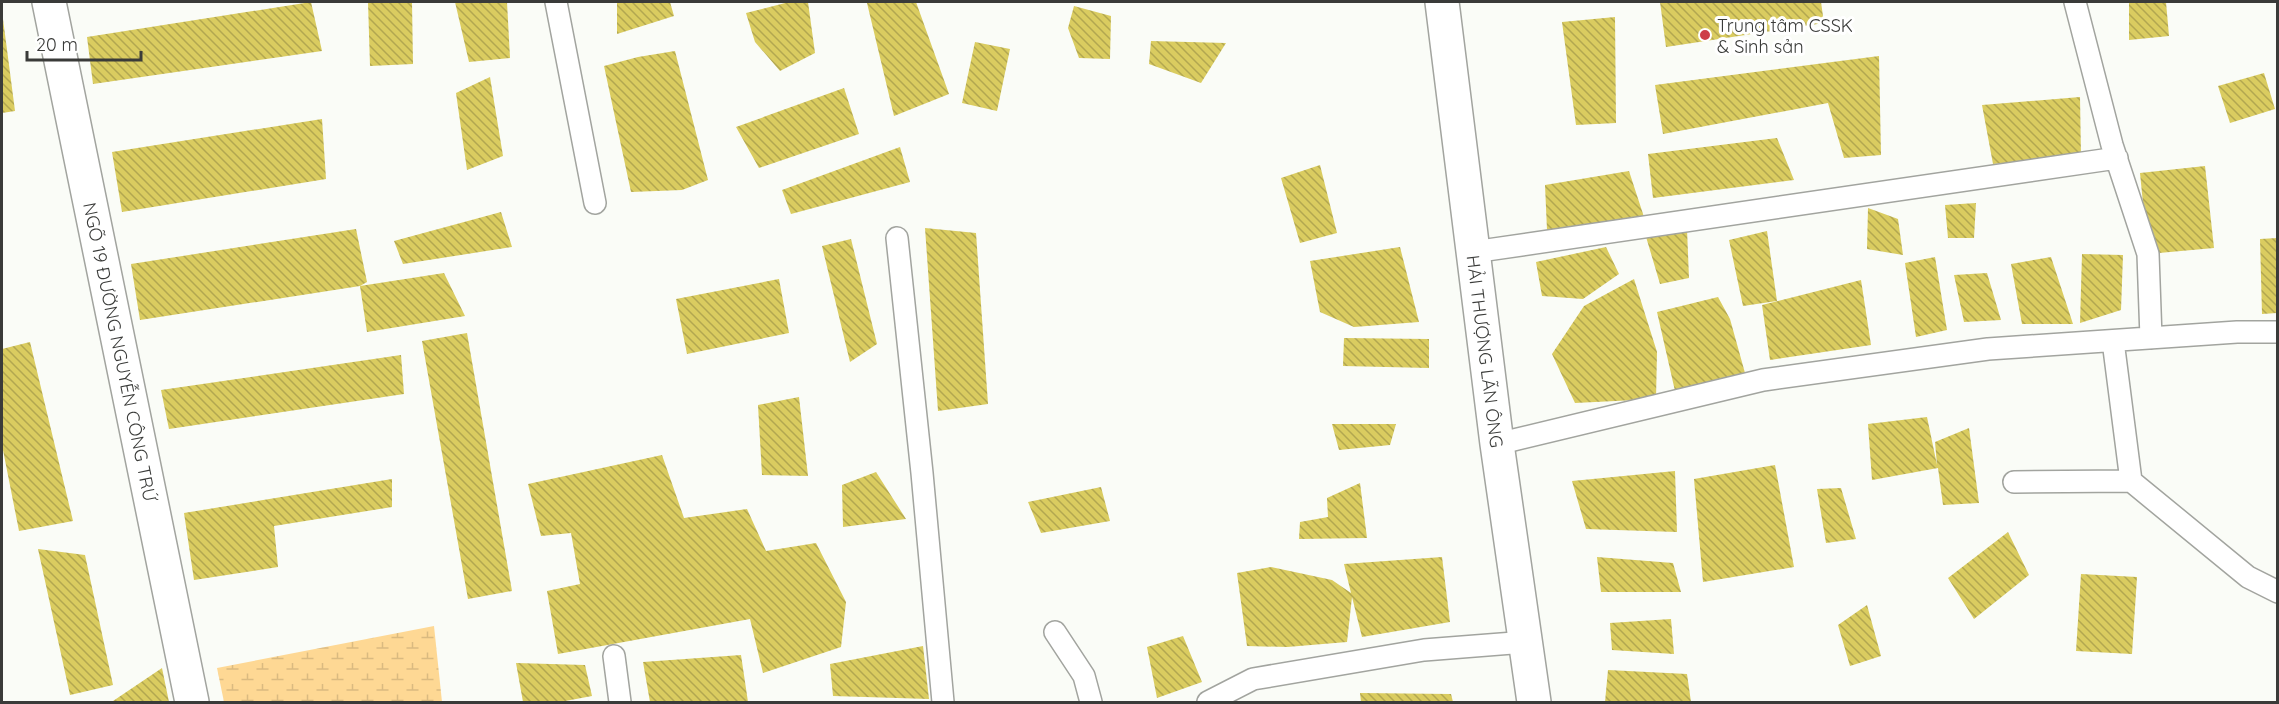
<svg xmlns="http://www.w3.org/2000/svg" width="2279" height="704" font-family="Quicksand,sans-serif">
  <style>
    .wetland { fill: url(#wetland-marsh) }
    .building { fill: url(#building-back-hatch) }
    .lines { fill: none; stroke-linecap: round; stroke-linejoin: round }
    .service-casing { stroke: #a2a49f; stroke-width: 24 }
    .minor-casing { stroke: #a2a49f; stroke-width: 36 }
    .tertiary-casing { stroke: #a2a49f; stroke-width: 36 }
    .service { stroke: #fff; stroke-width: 21 }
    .minor { stroke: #fff; stroke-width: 33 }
    .tertiary { stroke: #fff; stroke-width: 33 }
    .poi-dot { fill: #cd3d48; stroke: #fff; stroke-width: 2 }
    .labels { text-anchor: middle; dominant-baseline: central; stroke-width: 6; stroke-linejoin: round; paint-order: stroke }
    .poi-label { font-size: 18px; fill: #3a3b39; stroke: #fff; text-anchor: start }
    .street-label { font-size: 18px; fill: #3a3b39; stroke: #fff }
  </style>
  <defs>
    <pattern id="wetland-marsh" width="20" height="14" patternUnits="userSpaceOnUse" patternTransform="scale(1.5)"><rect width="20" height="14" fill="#fed894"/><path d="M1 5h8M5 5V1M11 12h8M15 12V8" fill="none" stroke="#daba80"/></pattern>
    <pattern id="building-back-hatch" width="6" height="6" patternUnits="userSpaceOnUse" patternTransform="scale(1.5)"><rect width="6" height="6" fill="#dacc60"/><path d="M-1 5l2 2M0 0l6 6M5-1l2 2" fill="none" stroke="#b2a750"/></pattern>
  </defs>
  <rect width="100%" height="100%" fill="#fafcf7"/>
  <!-- wetland -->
  <path class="wetland" d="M434,626l8,76h-218l-7,-34z"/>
  <!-- building -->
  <path class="building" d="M311,2l11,49 -229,33 -6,-47z
    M368,2h44l1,62 -43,2z
    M455,2h52l3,56 -41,4z
    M617,2h53l4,14 -57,18z
    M789,2h19l7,51 -35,18 -25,-29 -9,-29z
    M869,2h47l33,92 -55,22 -27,-113z
    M1660,2h161l3,21 -158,24z
    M2129,2h37l3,34 -40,4z
    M1074,6l37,10 -1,43 -31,-1 -11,-30z
    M1615,17l1,106 -40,2 -14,-103z
    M3,19l12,92 -13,2v-93z
    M1151,41l75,2 -25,40 -52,-19z
    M975,42l35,7 -13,62 -35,-8z
    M675,51l33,129 -26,10 -51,2 -27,-126 34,-9z
    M1879,56l2,99 -37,3 -16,-55 -165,31 -8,-49z
    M2264,73l11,36 -45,14 -12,-37z
    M490,77l13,79 -36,14 -11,-77z
    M844,88l15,46 -100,34 -23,-41z
    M2080,97l1,60 -88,7 -11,-59z
    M322,119l4,60 -204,33 -10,-60z
    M1777,138l17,42 -141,18 -5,-44z
    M900,147l10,35 -119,32 -9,-24z
    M1320,165l17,68 -37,10 -19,-65z
    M2205,166l9,82 -66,6 -8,-81z
    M1629,171l15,46 -40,11 -57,2 -2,-45z
    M1976,203l-2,35h-26l-3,-33z
    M1868,208l30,11 5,36 -36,-6z
    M501,212l11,35 -109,17 -9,-23z
    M925,228l51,5 12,171 -50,7z
    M356,229l11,53 -7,4 84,-13 21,43 -98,16 -7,-46 -220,34 -9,-56z
    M1687,229l2,49 -29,6 -16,-54z
    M1767,231l10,70 -34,5 -14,-66z
    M2277,238v75l-15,1 -2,-75z
    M851,239l26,105 -27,18 -28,-116z
    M1400,247l19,75 -65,5 -34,-15 -10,-51z
    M1606,247l13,27 -36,25 -41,-3 -6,-34z
    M2082,254l41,1 -2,55 -41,13z
    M1935,257l12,73 -31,7 -11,-74z
    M2051,257l22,67h-51l-11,-60z
    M1987,273l14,47 -37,2 -10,-47z
    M779,279l10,54 -102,21 -11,-55z
    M1634,279l23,73 -1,47 -81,4 -23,-49 32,-48z
    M1861,280l10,65 -101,15 -8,-55z
    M1718,297l12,22 15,54 -70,18 -18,-79z
    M467,333l45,258 -44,8 -46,-258z
    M1344,338l85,1v29l-86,-2z
    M30,342l43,179 -54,10 -17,-86v-96z
    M401,355l3,39 -235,35 -8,-39z
    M799,397l9,79 -46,-1 -4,-70z
    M1927,417l10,48 -2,-23 34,-14 10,75 -36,2 -5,-37 -66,12 -4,-56z
    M1332,424h64l-6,21 -51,5z
    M662,455l22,63 63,-9 19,42 50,-8 30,59 -5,45 -78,26 -13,-54 -192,35 -11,-63 33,-7 -9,-51 -30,3 -13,-52z
    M1775,465l19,102 -91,15 -9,-103z
    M1675,471l2,61 -91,-3 -14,-48z
    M876,472l30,47 -63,8 -1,-42z
    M392,479v28l-118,19 4,41 -84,13 -10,-67z
    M1360,483l7,55 -68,1 1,-17 28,-5 -1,-19z
    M1101,487l9,34 -69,12 -13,-31z
    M1841,488l15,51 -30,4 -9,-54z
    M2008,532l21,43 -55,44 -26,-41z
    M38,549l47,6 28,130 -43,10z
    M1442,557l8,65 -88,15 -10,-40 -5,45 -60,5 -40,-1 -10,-73 34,-6 61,13 19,13 -7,-29z
    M1597,557l76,6 8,29h-80z
    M2081,574l56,3 -5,77 -56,-3z
    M1867,605l14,51 -31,10 -12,-41z
    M1671,619l3,35 -62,-4 -2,-27z
    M1183,636l19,46 -45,16 -10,-51z
    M923,646l6,53 -96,-3 -3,-32z
    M741,655l7,47h-98l-7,-40z
    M516,663l69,2 7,31 -32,6h-37z
    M162,668l7,34h-56v-1z
    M1608,670l79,4 4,28h-86z
    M1360,693l91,1 2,8h-92z"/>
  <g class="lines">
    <!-- service casing -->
    <g class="service-casing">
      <path id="service" d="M556,2l39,201
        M2075,2l37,143 36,109 3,84
        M897,238l25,235 21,229
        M1473,252l644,-94
        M2113,341l18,140
        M1497,444l266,-64 225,-31 249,-17h41
        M2014,482l117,-1 117,96 30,15
        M1055,632l29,44 7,26
        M614,656l6,46
        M1208,702l45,-23 171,-29 103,-8"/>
    </g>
    <!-- minor casing -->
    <g class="minor-casing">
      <g id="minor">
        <path id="s1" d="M49,2l143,700"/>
      </g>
    </g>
    <!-- tertiary casing -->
    <g class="tertiary-casing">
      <g id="tertiary">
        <path id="s2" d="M1442,2l55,442 37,258"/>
      </g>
    </g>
    <!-- service -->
    <use href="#service" class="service"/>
    <!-- minor -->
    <use href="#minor" class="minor"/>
    <!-- tertiary -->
    <use href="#tertiary" class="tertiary"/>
  </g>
  <!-- markers -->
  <circle class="poi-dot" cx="1705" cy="35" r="6"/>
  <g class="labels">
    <!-- poi labels -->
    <g class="poi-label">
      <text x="1717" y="25">Trung tâm CSSK<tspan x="1717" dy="21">&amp; Sinh sản</tspan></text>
    </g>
    <!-- street labels -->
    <g class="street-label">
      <text stroke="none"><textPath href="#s1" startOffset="357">NGÕ 19 ĐƯỜNG NGUYỄN CÔNG TRỨ</textPath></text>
      <text stroke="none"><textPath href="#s2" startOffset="352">HẢI THƯỢNG LÃN ÔNG</textPath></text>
    </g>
  </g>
  <!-- border -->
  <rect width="2279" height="704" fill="none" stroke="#3a3b39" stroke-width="6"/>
  <!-- scale -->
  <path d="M27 51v9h114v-9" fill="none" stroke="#3a3b39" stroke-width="3"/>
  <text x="36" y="51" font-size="18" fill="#3a3b39" stroke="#ffffff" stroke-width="4.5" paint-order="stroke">20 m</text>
</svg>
